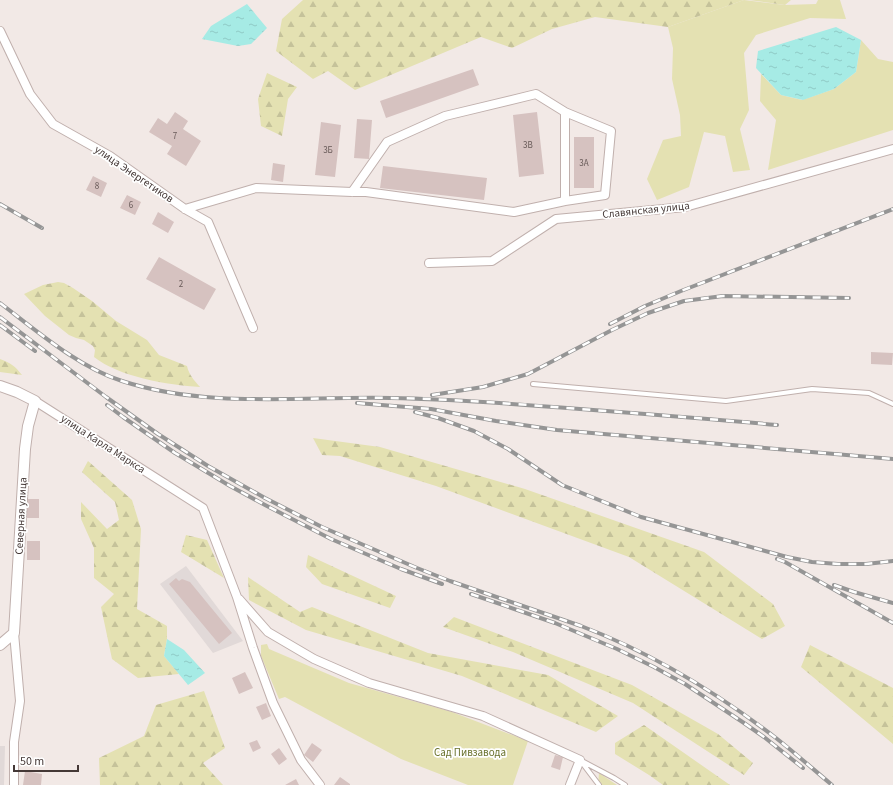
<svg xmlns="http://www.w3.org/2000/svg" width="893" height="785" font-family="'Source Sans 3',sans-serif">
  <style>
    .industrial { fill: #e1d9d8 }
    .green { fill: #e4e1b2 }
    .forest { fill: url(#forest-firs) }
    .water { fill: url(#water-ripples) }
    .building { fill: #d6c2c0 }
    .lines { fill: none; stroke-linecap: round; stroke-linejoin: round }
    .service-casing { stroke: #c0b0ad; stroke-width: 6 }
    .minor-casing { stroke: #c0b0ad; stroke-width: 10 }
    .tertiary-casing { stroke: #c0b0ad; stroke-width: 12 }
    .service { stroke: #fff; stroke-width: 4 }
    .minor { stroke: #fff; stroke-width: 8 }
    .tertiary { stroke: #fff; stroke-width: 10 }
    .rail-casing { stroke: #959595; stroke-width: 4 }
    .rail { stroke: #fff; stroke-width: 2.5; stroke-dasharray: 8; stroke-linecap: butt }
    .labels { text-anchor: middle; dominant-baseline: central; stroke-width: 3.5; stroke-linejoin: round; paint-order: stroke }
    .number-label { font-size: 9px; fill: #685a58 }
    .street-label { font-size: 11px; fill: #443836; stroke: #fff }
    .park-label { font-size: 11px; fill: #6a722d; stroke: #fff }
  </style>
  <defs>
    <pattern id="forest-firs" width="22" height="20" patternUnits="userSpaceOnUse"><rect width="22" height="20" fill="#e4e1b2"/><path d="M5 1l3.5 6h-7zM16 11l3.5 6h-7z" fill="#c5c29a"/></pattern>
    <pattern id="water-ripples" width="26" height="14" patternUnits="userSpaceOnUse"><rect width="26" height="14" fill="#a6ebe5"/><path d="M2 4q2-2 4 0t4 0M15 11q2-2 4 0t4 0" fill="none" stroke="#90cac5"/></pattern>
  </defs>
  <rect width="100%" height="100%" fill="#f2e9e6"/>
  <!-- industrial -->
  <path class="industrial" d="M186,566l57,75 -30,12 -53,-69z
    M0,746h5l-1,39h-4z"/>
  <!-- green -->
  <path class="green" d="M744,0l41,5 31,-1 2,-4h22l6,19 -36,-1 -54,17 -12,18 5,57 -9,19 10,41 -17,2 -8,-36 -21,-4 -15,55 -32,13 -10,-21 16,-39 18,-4 -1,-21 -8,-36 1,-31 -5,-21z
    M861,40l17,19 15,3v68l-125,40 8,-50 -16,-19 1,-27 20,21 21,5 32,-11 22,-17z
    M267,644l2,5 80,34 103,29 76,29 -15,44h-45l-67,-26 -116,-62 -6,2 -18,-43v-11z
    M599,773l18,12h-19z"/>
  <!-- forest -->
  <path class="forest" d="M303,0h441l-76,27 -73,-10 -43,12 -40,19 -31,-11 -126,53 -27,-19 -15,8 -37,-28 6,-32z
    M749,0h42l-6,5z
    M267,73l30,14 -9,12 -6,37 -21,-10 -3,-27z
    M58,282l6,1 9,5 19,13 24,20 31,19 12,15 28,11c2,9 7,14 13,21 -32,-2 -81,-10 -106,-30l1,-7 -2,-4 -9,-6 -8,-2 -7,-3 -24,-19 -21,-22 19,-9z
    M0,359c11,4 15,7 22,16l-22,-3z
    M313,438l67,9 145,42 179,63 69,52 12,22 -23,13 -133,-82 -193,-71 -96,-30 -18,-1z
    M88,461l44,39 9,29 -4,80 30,17v13l-3,17 15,18 -41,4 -26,-19 -11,-52 13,-13 -20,-16v-30l-13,-29v-17l26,27 12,-9 -4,-18 -33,-30z
    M186,535l21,5 17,38 -43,-26z
    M308,555l88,41 -6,12 -68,-24 -16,-17z
    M248,577l52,35 12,-5 116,46 120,22 70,41 -22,16 -134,-56 -156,-46 -57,-30z
    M454,617l178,68 86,49 35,29 -9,12 -111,-72 -120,-51 -70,-25z
    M810,645l83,43v56l-92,-77z
    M204,691l21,57 -22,15 20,22h-123l-1,-27 45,-22 12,-31z
    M644,725l86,60h-67l-14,-10 -34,-21v-11z"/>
  <!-- water -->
  <path class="water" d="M247,4l20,24 -16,16 -13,2 -36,-7 9,-13z
    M836,27l25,13 -5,32 -22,17 -31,11 -22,-5 -25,-27 2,-17z
    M167,639l17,11 21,23 -17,12 -24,-29z"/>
  <!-- building -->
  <path class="building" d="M473,69l6,16 -93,33 -6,-17z
    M175,112l13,9 -5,8 18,12 -15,25 -19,-12 5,-8 -23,-14 9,-14 9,6z
    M537,112l7,62 -25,3 -6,-62z
    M357,119l15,1 -3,39 -15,-1z
    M321,122l20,3 -6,52 -20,-2z
    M574,137h20v51h-20z
    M273,163l12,2 -2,17 -12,-2z
    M383,166l104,12 -3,22 -104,-12z
    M93,176l14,7 -6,14 -15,-7z
    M127,195l14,7 -6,13 -15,-7z
    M158,212l16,10 -6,11 -16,-9z
    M159,257l57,32 -12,21 -58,-31z
    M871,352l22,1 -1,12 -21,-1z
    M26,499h13v19h-13z
    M27,541h13v19h-13z
    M176,578l3,3 3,-2 8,3 42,51 -13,11 -50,-60z
    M245,672l8,16 -14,6 -7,-16z
    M266,703l5,13 -9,4 -6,-13z
    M257,740l4,8 -8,4 -4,-9z
    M312,743l10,7 -9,12 -9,-7z
    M279,748l8,11 -8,6 -8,-11z
    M555,755l8,2 -3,13 -9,-3z
    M25,771l17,3 -1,11h-18z
    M340,777l10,7v1h-16z
    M296,779l3,6h-14z"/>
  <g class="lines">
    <!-- service casing -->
    <g class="service-casing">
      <path id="service" d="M533,384l193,17 86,-12 57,4 24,11
        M599,785l-19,-25 34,18 11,7"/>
    </g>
    <!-- minor casing -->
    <g class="minor-casing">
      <path id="minor" d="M0,31l30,63 23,30 57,32 75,53 23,13 45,106
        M565,201l40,-6 6,-64 -46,-19
        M185,209l71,-21 96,4h14l148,20 51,-11v-89l-29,-18 -91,22 -58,26 -35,50
        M429,263l63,-2 64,-42 129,-12 208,-58
        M35,401l168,107 34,89 16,51 20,55 28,57 19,25
        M239,599l29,33 46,27 55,24 114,33 97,44 -10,25
        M14,785v-43l6,-41 -6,-68"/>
    </g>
    <!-- tertiary casing -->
    <g class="tertiary-casing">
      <path id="tertiary" d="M0,386l17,6 18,9 -7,25 -3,23 -11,184 -14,12"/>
    </g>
    <!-- service -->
    <use href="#service" class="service"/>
    <!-- minor -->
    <use href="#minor" class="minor"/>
    <!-- tertiary -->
    <use href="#tertiary" class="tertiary"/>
    <!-- rail casing -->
    <g class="rail-casing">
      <path id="rail" d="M0,204l42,24
        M0,303c37,28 78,64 122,78 86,28 180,15 269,17 63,1 126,6 189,11 66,5 132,10 197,16
        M0,317l106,80 52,37 50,32 57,32 57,29 95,41 33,13 131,45c71,27 135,66 195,112 19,15 37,31 56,47
        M610,324l35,-18 36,-15 212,-82
        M0,325l35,26
        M432,395l51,-8 45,-13 84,-44 36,-17 36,-12 39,-5 126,2
        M357,403l74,6 65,12 61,9 336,29
        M107,405l16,12 52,36 55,33 35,19 66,34 70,30 41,15
        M415,412l23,6 36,13 34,18 54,36 79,32 146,40 25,5 26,2h28l27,-3
        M777,559l8,3 108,61
        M834,585l20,7 39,11
        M471,594l84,29 62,26 37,18 31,17 59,39 20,14 39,31"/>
    </g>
    <!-- rail -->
    <use href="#rail" class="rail"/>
  </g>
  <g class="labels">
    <!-- number labels -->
    <g class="number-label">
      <text x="175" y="136">7</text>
      <text x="528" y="145">3В</text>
      <text x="328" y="150">3Б</text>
      <text x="584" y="163">3А</text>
      <text x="97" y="186">8</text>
      <text x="131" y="205">6</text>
      <text x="181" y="284">2</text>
    </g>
    <!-- street labels -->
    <g class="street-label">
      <text transform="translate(134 174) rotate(34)">улица Энергетиков</text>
      <text transform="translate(646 210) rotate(-6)">Славянская улица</text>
      <text transform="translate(103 444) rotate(33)">улица Карла Маркса</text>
      <text transform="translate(21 516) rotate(-87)">Северная улица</text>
    </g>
    <!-- park labels -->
    <g class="park-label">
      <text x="470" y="752">Сад Пивзавода</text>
    </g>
  </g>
  <!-- scale -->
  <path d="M14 765v6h64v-6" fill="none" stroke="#443836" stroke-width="2"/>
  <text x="20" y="765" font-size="12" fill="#443836" stroke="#ffffff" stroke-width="3" paint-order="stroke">50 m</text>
</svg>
